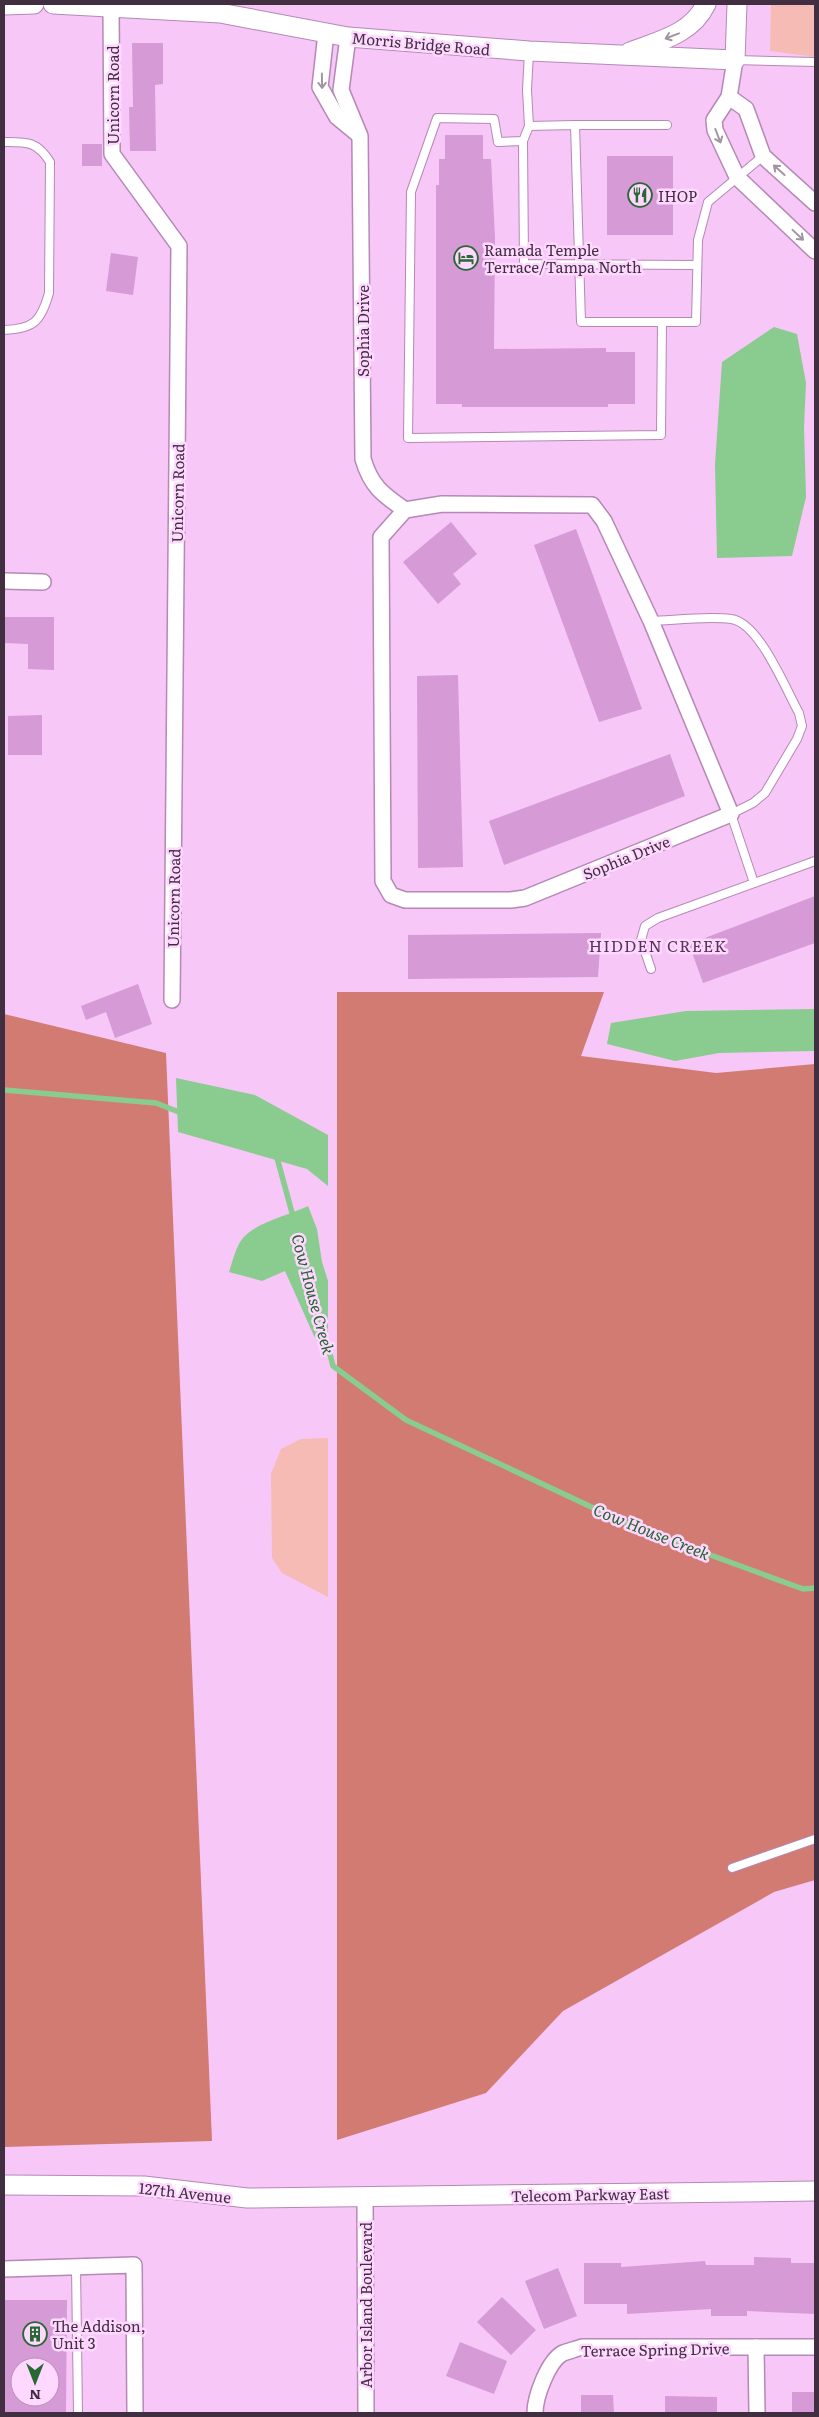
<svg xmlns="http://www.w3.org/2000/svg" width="819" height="2417" font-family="Literata,serif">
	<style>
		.green { fill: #f6bbb4 }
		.forest { fill: #d17b73 }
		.water { fill: #8acb8f }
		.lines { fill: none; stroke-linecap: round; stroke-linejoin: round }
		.stream { stroke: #8acb8f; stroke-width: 5.5 }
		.building { fill: #d69ad7; fill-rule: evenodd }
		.service-casing { stroke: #b588b5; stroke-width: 10 }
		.minor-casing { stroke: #b588b5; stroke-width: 18 }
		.tertiary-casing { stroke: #b588b5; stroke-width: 21 }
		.service { stroke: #fff; stroke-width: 8 }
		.minor { stroke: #fff; stroke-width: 15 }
		.tertiary { stroke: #fff; stroke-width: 19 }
		.oneway { stroke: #a096a0 }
		.labels { text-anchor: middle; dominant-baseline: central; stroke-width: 5; stroke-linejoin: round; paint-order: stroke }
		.street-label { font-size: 15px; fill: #412e41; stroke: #ffd8ff }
		.poi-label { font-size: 15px; fill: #412e41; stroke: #ffd8ff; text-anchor: start }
		.neighbourhood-label { font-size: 16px; letter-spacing: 1px; fill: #583159; stroke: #ffd8ff }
		.water-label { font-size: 16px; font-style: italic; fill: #23652d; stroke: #ffd8ff }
	</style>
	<rect width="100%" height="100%" fill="#f7c7f7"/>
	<g class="green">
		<polygon points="771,4 815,4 815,57 770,51"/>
		<polygon points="328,1438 328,1597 282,1573 272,1558 271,1474 281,1449 301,1439"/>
	</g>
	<g class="forest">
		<polygon points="337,992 604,992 581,1056 716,1073 815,1064 815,1880 774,1892 563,2011 486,2093 337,2140"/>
		<polygon points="4,1014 166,1053 212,2141 4,2147"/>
	</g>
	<g class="water">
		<polygon points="774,327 797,334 806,383 804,427 806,497 792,556 717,558 715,464 722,362"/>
		<polygon points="815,1009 815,1051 719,1053 675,1061 607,1044 611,1023 686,1011"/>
		<polygon points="176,1078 255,1095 328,1135 328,1186 307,1169 178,1132"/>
		<path d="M308,1206l9,23 5,33 6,19v75l-14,-20 -29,-65 -23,10 -33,-9c3,-9 5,-18 9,-26 10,-23 48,-29 70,-40z"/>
	</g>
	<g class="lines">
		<g class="stream">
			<polyline points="4,1090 156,1103 184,1114"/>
			<polyline points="276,1154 294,1220"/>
			<polyline points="327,1342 333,1366 406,1420 634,1527 803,1589 815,1588"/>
		</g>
	</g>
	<g class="building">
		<polygon points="132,43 163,43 163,84 155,85 156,151 130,151 129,107 133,107"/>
		<polygon points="445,135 483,135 483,159 491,159 495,237 494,349 606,348 606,352 635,352 635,404 608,404 608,407 462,407 462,404 436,404 436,185 439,185 439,159 445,159"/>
		<rect x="82" y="144" width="20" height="22"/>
		<rect x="607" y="156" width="66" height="79"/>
		<polygon points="111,253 138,257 133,295 106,291"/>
		<polygon points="451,522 477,554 453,574 461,584 438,604 403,562"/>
		<polygon points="576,529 642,709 599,722 534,545"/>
		<polygon points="4,617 54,617 54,670 28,669 28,644 4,643"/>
		<polygon points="458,675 463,867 418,868 417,676"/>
		<polygon points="42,715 42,755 8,755 8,716"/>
		<polygon points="670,754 685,796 504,865 489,821"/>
		<polygon points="815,896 815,943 703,983 689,944"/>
		<polygon points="601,933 598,977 408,979 408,935"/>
		<polygon points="138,984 152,1024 115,1038 106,1012 86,1020 81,1006"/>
		<polygon points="754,2257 791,2258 791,2263 815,2263 815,2314 747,2311 747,2316 711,2316 711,2309 627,2314 627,2304 584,2304 584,2263 621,2263 621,2267 705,2261 706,2265 754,2265"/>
		<polygon points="558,2268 577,2316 544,2329 525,2281"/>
		<polygon points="502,2297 536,2330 511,2355 477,2322"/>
		<path d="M4,2300h63l-1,113h-62zM20,2367h30v30h-30z"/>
		<polygon points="460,2342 507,2361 494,2394 446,2376"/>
		<rect x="792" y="2392" width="23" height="21"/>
		<polygon points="581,2395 613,2395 614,2413 581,2413"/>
		<polygon points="665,2396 717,2397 717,2413 665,2413"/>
	</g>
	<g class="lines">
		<g class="service-casing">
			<g id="service">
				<polyline points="529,52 527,90 529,126 575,125 581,322 696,322 698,240 708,202 763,156"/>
				<polyline points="735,60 815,62"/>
				<polyline points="575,125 667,125"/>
				<polyline points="529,126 523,141 498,142 494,119 437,118 411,192 408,438 661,435 662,322"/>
				<polyline points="523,141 524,264 697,265"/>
				<path d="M4,142c23,0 33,-1 46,20l-1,131c-8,29 -16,36 -45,37"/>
				<path d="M651,621c25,-1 56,-5 80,-2 28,3 55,71 68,94l3,13 -5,13 -32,54 -12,10 -22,11 23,69"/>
				<polyline points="651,969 641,940 645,926 658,918 815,861"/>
				<polyline points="732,1868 815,1839"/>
				<polyline points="76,2267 78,2413"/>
			</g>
		</g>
		<g class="minor-casing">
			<g id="minor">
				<polyline points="111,7 112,154 179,246 172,1000"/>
				<polyline points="326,33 320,87 337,117 359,135"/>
				<path d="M348,37l-7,53 19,46 3,323c8,27 19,35 42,51l-24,27 2,344 8,14 14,5h106l14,-2 206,-84 -80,-193 -47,-100 -12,-16 -150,-1 -37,6"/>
				<polyline points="735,60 729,97 714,120 715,130 737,177 815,251"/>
				<polyline points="729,97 746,109 763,156 815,203"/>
				<polyline points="4,581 43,582"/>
				<polyline points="365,2197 366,2413"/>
				<polyline points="4,2269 134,2265 135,2413"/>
				<polyline points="756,2347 757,2413"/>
				<path d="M535,2413c0,-16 13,-52 28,-60 6,-2 13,-4 19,-6h233"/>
			</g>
		</g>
		<g class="tertiary-casing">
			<g id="tertiary">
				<polyline points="53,4 220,13 348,37 529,51 735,60 737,4"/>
				<polyline points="4,5 34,4"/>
				<path d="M630,52c29,-11 62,-18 76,-48"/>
				<polyline points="4,2185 144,2186 247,2198 815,2191"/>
			</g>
		</g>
		<use href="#service" class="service"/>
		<use href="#minor" class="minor"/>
		<use href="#tertiary" class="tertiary"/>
	</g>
	<defs><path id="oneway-shaft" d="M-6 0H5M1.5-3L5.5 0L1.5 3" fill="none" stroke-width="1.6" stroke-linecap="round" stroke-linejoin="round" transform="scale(1.25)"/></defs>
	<g class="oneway">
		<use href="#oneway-shaft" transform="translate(672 36) rotate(159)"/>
		<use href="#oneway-shaft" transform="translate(322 81) rotate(89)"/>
		<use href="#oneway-shaft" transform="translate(718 136) rotate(69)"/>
		<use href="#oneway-shaft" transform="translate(779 170) rotate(-138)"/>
		<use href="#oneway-shaft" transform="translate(798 235) rotate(43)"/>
	</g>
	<defs>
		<g id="restaurant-ring" transform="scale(1.25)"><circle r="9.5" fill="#ffd8ff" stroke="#286832" stroke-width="1.5"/><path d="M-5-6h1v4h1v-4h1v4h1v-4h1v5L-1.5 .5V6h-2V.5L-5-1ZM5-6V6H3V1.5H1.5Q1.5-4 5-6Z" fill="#286832"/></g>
		<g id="hotel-ring" transform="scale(1.25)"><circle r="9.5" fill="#ffd8ff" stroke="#286832" stroke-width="1.5"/><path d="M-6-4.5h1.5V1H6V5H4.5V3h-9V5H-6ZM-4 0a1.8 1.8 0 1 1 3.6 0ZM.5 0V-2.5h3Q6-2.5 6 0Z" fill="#286832"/></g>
		<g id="building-ring" transform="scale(1.25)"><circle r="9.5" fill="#ffd8ff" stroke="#286832" stroke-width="1.5"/><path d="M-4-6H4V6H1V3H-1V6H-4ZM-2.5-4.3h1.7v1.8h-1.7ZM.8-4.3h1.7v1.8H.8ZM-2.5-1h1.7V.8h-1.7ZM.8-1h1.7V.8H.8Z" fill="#286832"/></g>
	</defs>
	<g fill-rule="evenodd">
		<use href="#restaurant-ring" x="640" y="195"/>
		<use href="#hotel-ring" x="466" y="258"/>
		<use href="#building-ring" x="35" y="2334"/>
	</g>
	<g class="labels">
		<g class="street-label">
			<text transform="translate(421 43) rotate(5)">Morris Bridge Road</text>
			<text transform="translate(112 95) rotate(-90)">Unicorn Road</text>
			<text transform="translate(362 331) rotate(-90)">Sophia Drive</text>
			<text transform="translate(177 493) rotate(-89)">Unicorn Road</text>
			<text transform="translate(626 857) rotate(-22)">Sophia Drive</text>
			<text transform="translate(173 898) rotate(-89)">Unicorn Road</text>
			<text transform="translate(185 2192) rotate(6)">127th Avenue</text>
			<text transform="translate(590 2194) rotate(-1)">Telecom Parkway East</text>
			<text transform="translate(365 2305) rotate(-90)">Arbor Island Boulevard</text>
			<text transform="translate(655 2349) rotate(-1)">Terrace Spring Drive</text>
		</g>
		<g class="poi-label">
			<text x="658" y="195">IHOP</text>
			<text x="484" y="249">Ramada Temple<tspan x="484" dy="17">Terrace/Tampa North</tspan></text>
			<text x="52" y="2325">The Addison,<tspan x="52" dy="17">Unit 3</tspan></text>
		</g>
		<g class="neighbourhood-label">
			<text x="658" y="945">HIDDEN CREEK</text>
		</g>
		<g class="water-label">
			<text transform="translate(314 1294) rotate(75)">Cow House Creek</text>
			<text transform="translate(652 1531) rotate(22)">Cow House Creek</text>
		</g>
	</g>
	<rect width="819" height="2417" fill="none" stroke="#412e41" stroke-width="10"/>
	<g transform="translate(35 2382) rotate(180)"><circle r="24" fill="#ffd8ff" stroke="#b394b3"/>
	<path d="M0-4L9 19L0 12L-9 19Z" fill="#286832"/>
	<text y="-8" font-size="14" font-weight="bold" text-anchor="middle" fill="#412e41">N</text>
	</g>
</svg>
